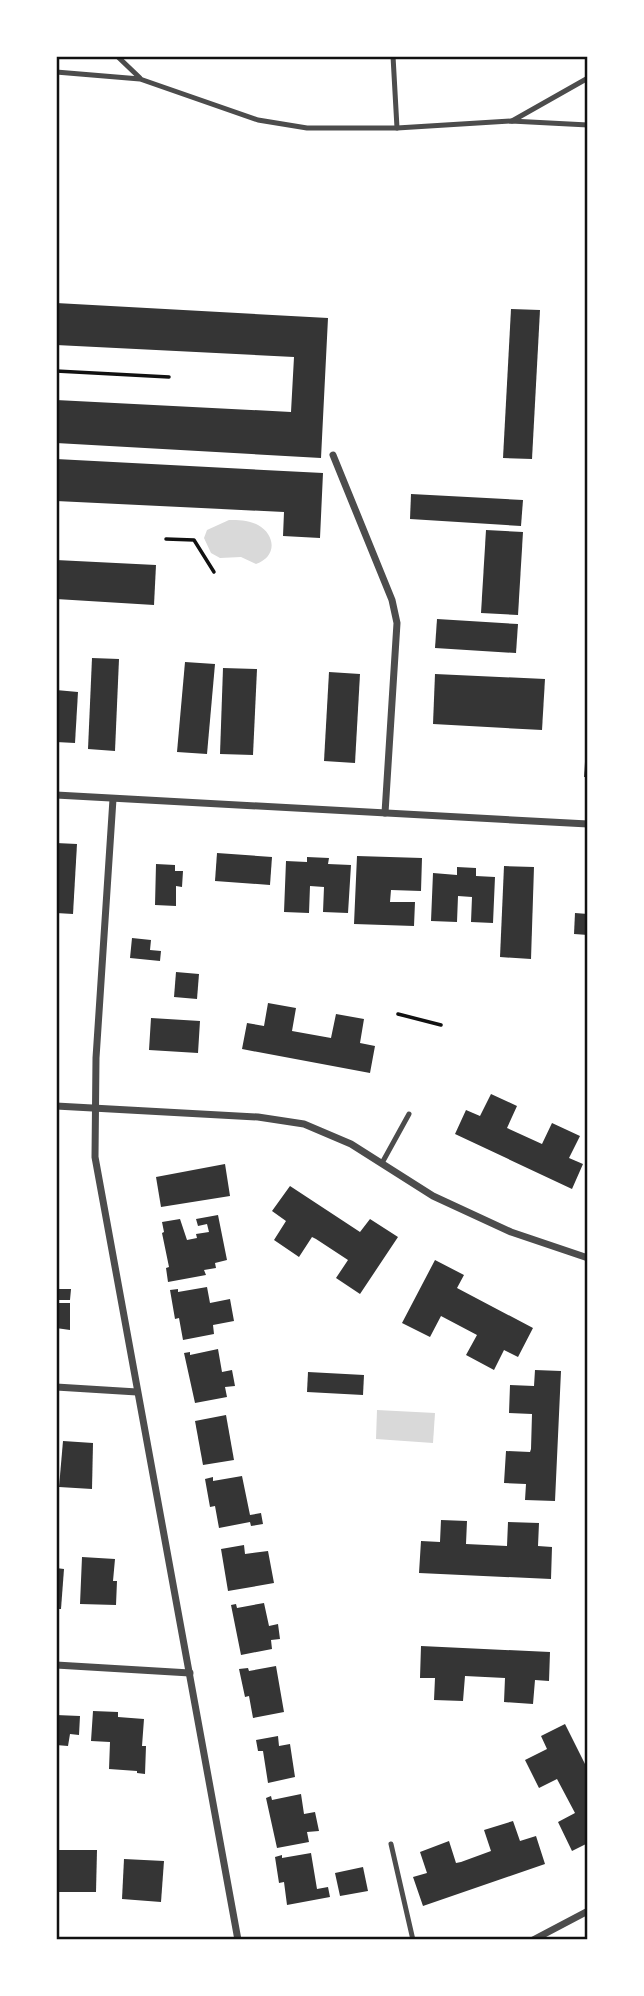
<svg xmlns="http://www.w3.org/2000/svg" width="644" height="1996" font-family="'Exo 2',sans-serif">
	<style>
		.water { fill: #d9d9d9 }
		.building { fill: #353535 }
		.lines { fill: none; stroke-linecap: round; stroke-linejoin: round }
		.path { stroke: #111; stroke-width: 3.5 }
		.service { stroke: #4c4c4c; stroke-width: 5 }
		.minor { stroke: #4c4c4c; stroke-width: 7 }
		.neatline { fill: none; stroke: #111; stroke-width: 2.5 }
	</style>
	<rect width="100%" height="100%" fill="#fff"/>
	<g class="water">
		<path d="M229,520c10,0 19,0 29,5 18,10 19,32 -2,39l-15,-7 -21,1 -9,-5 -7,-15 3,-8z"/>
		<polygon points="377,1410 435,1413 433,1443 376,1439"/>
	</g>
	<g class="building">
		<polygon points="56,303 328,318 321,458 56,443 56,400 291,412 294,357 56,345"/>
		<polygon points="511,309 540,310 532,459 503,458"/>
		<polygon points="56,459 323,473 320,538 283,536 284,512 56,501"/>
		<polygon points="411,494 523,500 521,526 410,519"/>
		<polygon points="486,530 523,532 518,615 481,613"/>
		<polygon points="56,560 156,565 154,605 56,599"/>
		<polygon points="437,619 518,624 516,653 435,648"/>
		<polygon points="92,658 119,659 115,751 88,749"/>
		<polygon points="185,662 215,664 207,754 177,752"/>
		<polygon points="223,668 257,669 253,755 220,754"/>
		<polygon points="329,672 360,674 355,763 324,761"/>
		<polygon points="435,674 545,679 542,730 433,724"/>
		<polygon points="56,690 78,692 75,743 56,742"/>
		<polygon points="586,748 588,748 588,777 584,777"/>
		<polygon points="56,843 77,844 73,914 56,913"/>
		<polygon points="217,853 272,857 270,885 215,881"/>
		<polygon points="357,856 422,858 421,891 391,890 390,902 415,902 414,926 354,924"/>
		<polygon points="307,857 329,858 328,864 351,865 348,913 323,912 324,887 310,886 309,913 284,912 286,861 307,862"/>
		<polygon points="156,864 175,865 175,871 183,871 182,887 176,886 176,906 155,905"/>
		<polygon points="504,866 534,867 531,959 500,957"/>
		<polygon points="457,867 476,868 476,876 495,877 493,923 471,922 472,897 458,896 457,922 431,921 433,873 457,875"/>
		<polygon points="575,913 588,914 588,935 574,934"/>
		<polygon points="132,938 151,940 150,950 161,951 160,961 130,958"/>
		<polygon points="176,972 199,974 197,999 174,997"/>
		<polygon points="268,1003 296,1008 292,1031 331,1038 336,1014 364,1019 360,1043 375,1046 370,1073 242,1049 247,1023 264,1026"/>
		<polygon points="151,1018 200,1021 198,1053 149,1050"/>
		<polygon points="491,1094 517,1106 507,1128 542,1144 552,1123 580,1136 569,1158 583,1164 572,1189 455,1134 466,1110 480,1116"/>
		<polygon points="225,1164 230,1196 161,1207 156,1177"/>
		<polygon points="290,1186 360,1232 370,1219 398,1237 360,1294 336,1278 348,1260 316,1239 312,1237 299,1257 274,1240 286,1221 272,1211"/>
		<polygon points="218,1215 227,1260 215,1263 216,1268 204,1270 206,1275 168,1282 166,1268 169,1267 162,1233 164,1232 162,1222 180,1219 187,1240 197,1238 196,1234 209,1232 207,1224 198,1226 196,1219"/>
		<polygon points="435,1260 464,1275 457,1288 533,1328 518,1357 504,1350 494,1370 466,1355 477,1335 441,1316 430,1337 402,1323"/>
		<polygon points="207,1287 210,1303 230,1299 234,1321 213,1325 214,1334 183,1340 179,1318 175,1319 170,1290 178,1289 178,1292"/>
		<polygon points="59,1289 71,1289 70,1300 58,1300"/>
		<polygon points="56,1303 70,1303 70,1330 56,1328"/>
		<polygon points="218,1349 222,1372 232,1370 235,1386 225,1387 227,1397 195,1403 184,1353 190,1352 190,1355"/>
		<polygon points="535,1370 561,1371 555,1501 525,1500 526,1484 504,1483 506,1451 530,1452 531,1449 532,1414 509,1413 510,1385 534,1386"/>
		<polygon points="308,1372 364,1375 363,1395 307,1392"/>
		<polygon points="226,1415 234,1460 203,1465 195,1421"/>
		<polygon points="63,1441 93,1443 92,1489 59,1487"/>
		<polygon points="242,1476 250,1515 261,1513 263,1524 251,1526 250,1522 219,1528 215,1506 210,1507 205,1479 213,1477 213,1481"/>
		<polygon points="441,1520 467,1521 466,1544 507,1546 508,1522 539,1523 538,1546 552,1547 551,1579 419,1573 421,1541 440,1542"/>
		<polygon points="244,1545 245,1554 268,1551 274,1583 228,1591 221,1549"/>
		<polygon points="82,1557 115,1559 113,1581 117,1581 116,1605 80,1604"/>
		<polygon points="56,1568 64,1569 61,1609 56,1609"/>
		<polygon points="264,1603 269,1626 278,1624 280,1639 271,1640 272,1649 241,1655 231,1605 236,1604 237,1608"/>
		<polygon points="421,1646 550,1652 549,1681 535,1680 533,1704 504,1702 505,1678 465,1676 463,1701 434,1700 435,1678 420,1678"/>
		<polygon points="276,1666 284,1712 253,1718 249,1696 245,1697 239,1669 248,1668 249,1671"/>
		<polygon points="93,1711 118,1712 118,1717 144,1719 142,1746 146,1746 145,1774 137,1773 137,1771 109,1769 110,1742 91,1741"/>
		<polygon points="56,1715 80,1716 79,1735 70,1734 68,1746 56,1745"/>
		<polygon points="565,1724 588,1770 588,1843 572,1851 558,1822 575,1813 557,1779 539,1788 525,1760 547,1749 541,1736"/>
		<polygon points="278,1736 279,1746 290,1744 295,1777 268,1783 263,1751 258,1751 256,1740"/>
		<polygon points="301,1794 304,1814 315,1812 319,1831 307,1832 309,1842 277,1848 266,1798 271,1796 272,1800"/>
		<polygon points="513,1821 520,1841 536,1836 545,1864 423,1906 413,1877 427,1873 420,1852 449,1841 456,1863 461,1862 491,1851 484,1830"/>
		<polygon points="56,1850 97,1850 96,1892 56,1892"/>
		<polygon points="311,1853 317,1889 328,1887 330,1897 287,1905 284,1882 279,1883 275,1857 282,1855 282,1858"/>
		<polygon points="124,1859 164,1861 161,1902 122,1899"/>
		<polygon points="363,1867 368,1891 340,1896 335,1873"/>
	</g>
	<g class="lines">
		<g class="path">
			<polyline points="56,371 169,377"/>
			<polyline points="166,539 194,540 214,572"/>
			<polyline points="398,1014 441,1025"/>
		</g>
		<g class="service">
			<polyline points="117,56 140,78"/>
			<polyline points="393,56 397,128"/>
			<polyline points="56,72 140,79 258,120 307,128 397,128 511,121 588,125"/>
			<polyline points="512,121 588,78"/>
			<polyline points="382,1163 409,1114"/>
			<polyline points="391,1844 413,1940"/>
		</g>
		<g class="minor">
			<polyline points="333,455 392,600 397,623 385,813"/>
			<polyline points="56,795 588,824"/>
			<polyline points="113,799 96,1058 95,1157 238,1940"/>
			<polyline points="56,1106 258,1117 304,1124 351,1144 433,1196 511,1232 588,1258"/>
			<polyline points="56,1387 137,1392"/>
			<polyline points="56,1665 190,1673"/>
			<polyline points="533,1940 588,1911"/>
		</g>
	</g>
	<rect width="644" height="1996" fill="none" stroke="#ffffff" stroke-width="116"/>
	<rect x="58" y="58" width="528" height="1880" class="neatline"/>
</svg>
